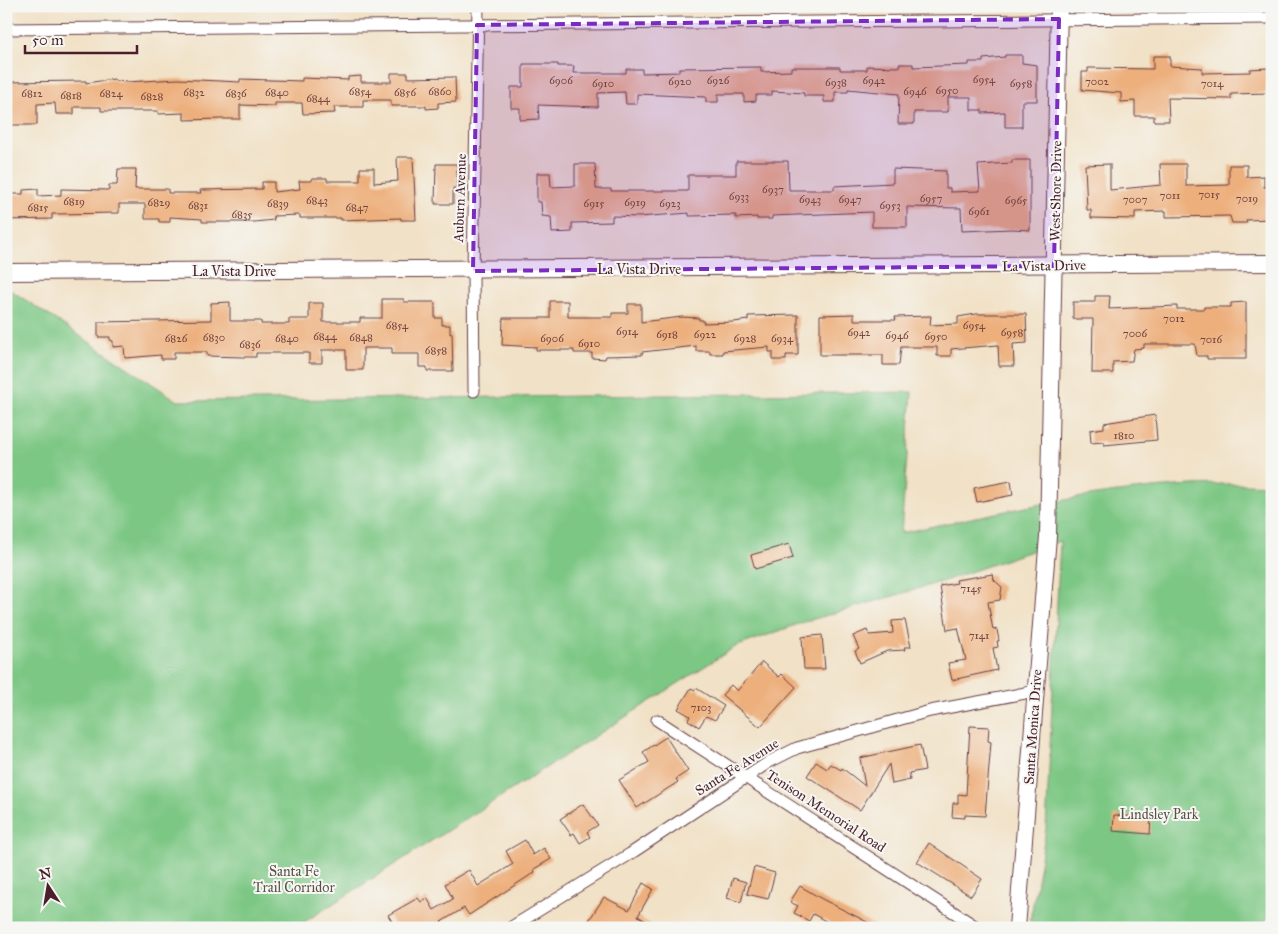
<svg xmlns="http://www.w3.org/2000/svg" width="1278" height="934" font-family="'IM FELL Great Primer',serif">
	<style>
		.green { fill: #7dc784; stroke: #647358 }
		.building { fill: #edaf7c }
		.lines { fill: none; stroke-linecap: round; stroke-linejoin: round }
		.street-casing { stroke: #633c42; stroke-width: 13 }
		.secondary-casing { stroke: #633c42; stroke-width: 18 }
		.street { stroke: #fff; stroke-width: 11 }
		.secondary { stroke: #fff; stroke-width: 16 }
		.marked { fill: #7b2cbf; fill-opacity: 0.2; stroke: #7b2cbf; stroke-width: 4; stroke-dasharray: 10 6; stroke-linejoin: round }
		.labels { text-anchor: middle; dominant-baseline: central; stroke-width: 4; stroke-linejoin: round; paint-order: stroke }
		.number-label { font-size: 11px; fill: #73433f }
		.street-label { font-size: 14px; fill: #4a1f2b; stroke: #f6f6f2 }
		.park-label { font-size: 14px; fill: #595146; stroke: #f6f6f2 }
	</style>
	<rect width="100%" height="100%" fill="#f6f6f2"/>
	<filter id="ink" filterUnits="userSpaceOnUse"><feTurbulence type="fractalNoise" baseFrequency=".02" numOctaves="2"/><feDisplacementMap in="SourceGraphic" scale="10" xChannelSelector="R" yChannelSelector="G"/><feConvolveMatrix kernelMatrix="1 2 1 2 8 2 1 2 1" color-interpolation-filters="sRGB"/></filter>
	<filter id="wash" filterUnits="userSpaceOnUse"><feTurbulence type="fractalNoise" baseFrequency=".0096" numOctaves="4" result="noise"/><feDisplacementMap in="SourceGraphic" scale="20" xChannelSelector="R" yChannelSelector="G"/><feGaussianBlur stdDeviation="1.12" result="paint"/><feColorMatrix in="noise" values="0 0 0 0 0 0 0 0 0 0 0 0 0 0 0 0 0 1.4 0 .05"/><feComposite in="paint" operator="in"/></filter>
	<g filter="url(#wash)">
		<rect width="100%" height="100%" fill="#f1e1c6"/>
		<path class="green" d="M6,287l172,114 734,-9 -11,141c123,-26 245,-55 371,-48v426l-11,17h-232l17,-99 14,-288 -119,41 -137,40 -69,25 -440,281h-289z"/>
		<g id="blocks">
			<g class="building">
				<polygon points="1005,55 1022,55 1022,63 1037,65 1037,101 1022,101 1022,127 1005,127 1005,112 982,113 982,110 971,110 971,97 948,97 948,112 914,112 914,124 898,124 899,94 848,89 848,92 835,92 835,102 824,102 824,96 804,96 804,93 772,91 772,95 756,95 756,101 744,102 744,94 718,94 718,102 706,102 706,97 637,94 637,104 626,104 625,92 598,93 598,107 538,105 539,119 520,120 520,108 511,108 511,87 523,87 523,64 558,64 558,66 574,66 573,73 626,73 626,69 642,69 642,73 679,72 679,68 761,67 761,72 791,71 791,67 840,67 840,70 867,70 867,66 899,67 899,64 913,64 913,67 969,65 969,62 983,62 983,59 1005,57"/>
				<polygon points="1153,56 1170,56 1170,66 1202,68 1202,73 1250,72 1250,69 1268,68 1268,93 1231,94 1231,99 1168,98 1169,121 1154,121 1154,116 1135,116 1135,101 1121,102 1121,93 1082,90 1082,72 1088,72 1088,68 1153,69"/>
				<polygon points="391,73 408,73 408,78 455,77 456,102 438,103 438,108 426,109 426,106 391,106 391,100 363,100 363,107 334,107 335,113 303,114 302,103 275,103 275,106 240,105 240,119 221,119 184,120 184,113 158,114 158,111 101,111 101,107 74,107 74,114 56,114 55,103 37,104 37,125 6,125 6,82 86,81 86,83 114,79 115,81 126,82 178,79 240,82 240,79 302,81 302,78 348,80 348,77 361,76 361,82 391,82"/>
				<polygon points="397,157 413,157 416,220 401,220 401,218 341,220 341,218 300,218 300,215 273,216 274,220 254,222 202,222 202,219 170,217 170,222 159,222 159,219 145,219 145,204 119,204 119,213 52,214 52,219 6,220 6,194 23,194 23,190 38,189 38,196 61,195 61,189 109,190 109,185 117,185 118,169 136,169 135,189 168,189 168,193 201,193 200,190 262,189 262,182 274,182 274,192 300,189 299,181 312,181 312,178 327,178 327,181 360,181 360,168 374,168 374,183 398,181"/>
				<polygon points="1012,160 1030,160 1030,230 1012,229 962,231 961,208 907,207 907,227 872,227 872,212 772,216 772,219 757,219 757,217 736,218 736,215 689,216 689,213 639,217 612,216 612,222 572,223 572,232 552,233 551,217 542,216 541,202 537,202 537,173 550,173 551,187 575,186 575,164 595,164 596,189 611,189 611,191 688,191 688,175 736,175 736,161 788,161 789,190 834,190 834,186 893,183 893,169 946,171 946,188 950,188 950,192 980,191 978,165 1012,163"/>
				<polygon points="436,164 457,164 456,188 453,188 453,204 435,204"/>
				<polygon points="1110,164 1110,190 1161,185 1160,164 1186,164 1186,186 1229,185 1229,165 1247,165 1247,177 1264,176 1264,187 1272,187 1272,219 1246,220 1247,223 1232,223 1230,216 1166,217 1166,211 1135,212 1135,219 1091,218 1091,210 1087,210 1085,165"/>
				<polygon points="1095,296 1110,296 1109,309 1177,306 1177,309 1204,309 1204,307 1231,307 1231,303 1246,302 1246,359 1207,359 1207,356 1197,356 1195,344 1144,344 1144,348 1134,349 1132,361 1113,362 1113,373 1092,373 1093,319 1073,319 1073,302 1095,302"/>
				<polygon points="382,299 404,299 404,302 435,302 435,318 442,318 442,325 450,325 450,334 452,333 453,371 427,371 427,367 419,367 419,354 392,354 392,348 363,348 363,370 346,370 346,350 322,350 322,363 309,363 309,353 256,353 256,357 243,357 207,356 207,352 174,352 174,359 161,359 161,355 125,358 124,346 113,347 113,341 110,340 110,337 98,337 98,322 211,320 211,303 230,302 230,321 261,321 261,324 289,324 289,319 309,319 309,303 323,303 323,322 360,322 360,318 382,318"/>
				<polygon points="550,301 568,301 568,317 612,317 612,313 628,313 628,304 641,304 641,322 682,317 699,318 699,320 703,320 703,323 734,322 748,320 748,316 798,315 798,355 786,355 786,360 773,360 773,352 769,352 769,347 723,351 723,354 710,354 710,351 696,351 696,346 642,352 642,355 606,356 605,359 592,358 592,353 574,353 574,350 536,350 536,347 502,345 503,318 550,318"/>
				<polygon points="854,314 854,320 896,320 895,317 931,316 930,325 958,324 958,317 976,314 1026,314 1027,343 1013,344 1014,366 999,366 998,345 951,349 951,356 937,356 937,347 901,347 899,365 883,365 883,355 820,355 820,315"/>
				<polygon points="1155,415 1157,440 1104,445 1104,442 1091,443 1090,430 1104,428 1104,423"/>
				<polygon points="1011,481 1013,495 977,502 974,488"/>
				<polygon points="789,544 793,558 755,569 751,555"/>
				<polygon points="993,574 994,580 1002,587 1000,600 988,602 993,630 997,629 999,641 997,641 998,647 993,648 997,670 952,680 948,663 966,660 958,628 947,630 940,586 957,583 956,580"/>
				<polygon points="905,620 911,647 904,647 905,650 887,651 860,663 855,651 859,649 853,636 867,630 869,635 893,633 892,621"/>
				<polygon points="822,635 825,669 804,669 802,637"/>
				<polygon points="762,662 779,677 782,674 796,687 760,727 722,695 731,685 737,691"/>
				<polygon points="691,688 695,690 696,688 724,706 715,720 706,716 699,727 688,720 690,716 678,709"/>
				<polygon points="970,726 989,727 988,741 991,742 985,816 965,815 965,818 952,817 953,803 958,803 958,794 966,795"/>
				<polygon points="666,737 688,771 676,779 678,782 637,808 619,780 649,762 643,752"/>
				<polygon points="920,745 925,770 909,773 910,780 892,784 889,764 860,810 807,776 816,762 827,769 831,764 841,770 842,768 865,786 860,758"/>
				<polygon points="583,804 598,825 587,832 590,837 580,843 574,833 571,835 560,819"/>
				<polygon points="1114,815 1151,818 1150,834 1113,831"/>
				<polygon points="525,840 533,855 544,848 551,859 534,869 535,872 469,915 464,908 441,922 444,928 396,928 388,915 418,898 421,902 427,898 434,910 453,899 445,884 469,870 478,886 513,864 506,851"/>
				<polygon points="929,843 982,879 971,896 917,862"/>
				<polygon points="754,867 775,873 768,899 747,894"/>
				<polygon points="733,878 746,882 741,902 727,898"/>
				<polygon points="643,883 653,889 638,916 657,928 584,928 604,897 629,910"/>
				<polygon points="800,886 822,899 879,928 838,928 813,914 809,921 794,913 798,906 790,902"/>
			</g>
		</g>
	</g>
	<g filter="url(#ink)">
		<use href="#blocks" fill-opacity="0" stroke="#633c42" stroke-width="1"/>
		<g class="lines">
			<g class="street-casing">
				<g id="street">
					<polyline points="6,29 1272,18"/>
					<polyline points="474,391 473,271 478,6"/>
					<polyline points="657,720 978,928"/>
					<polyline points="510,928 630,854 769,762 797,748 930,711 1036,691"/>
				</g>
			</g>
			<g class="secondary-casing">
				<g id="secondary">
					<polyline points="6,272 1272,263"/>
					<polyline points="1017,928 1048,536 1059,6"/>
				</g>
			</g>
			<use href="#street" class="street"/>
			<use href="#secondary" class="secondary"/>
		</g>
	</g>
	<path class="marked" d="M1059,19l-5,247 -581,5 4,-246z"/>
	<g class="labels">
		<g class="number-label">
			<text x="984" y="79">6954</text>
			<text x="561" y="80">6906</text>
			<text x="718" y="80">6926</text>
			<text x="874" y="80">6942</text>
			<text x="680" y="81">6920</text>
			<text x="1097" y="81">7002</text>
			<text x="836" y="82">6938</text>
			<text x="603" y="83">6910</text>
			<text x="1021" y="83">6958</text>
			<text x="1212" y="83">7014</text>
			<text x="947" y="90">6950</text>
			<text x="360" y="91">6854</text>
			<text x="440" y="91">6860</text>
			<text x="915" y="91">6946</text>
			<text x="194" y="92">6832</text>
			<text x="277" y="92">6840</text>
			<text x="405" y="92">6856</text>
			<text x="32" y="93">6812</text>
			<text x="111" y="93">6824</text>
			<text x="236" y="93">6836</text>
			<text x="71" y="95">6818</text>
			<text x="152" y="96">6828</text>
			<text x="318" y="98">6844</text>
			<text x="773" y="189">6937</text>
			<text x="1209" y="194">7015</text>
			<text x="1170" y="195">7011</text>
			<text x="739" y="196">6933</text>
			<text x="931" y="198">6957</text>
			<text x="1247" y="198">7019</text>
			<text x="810" y="199">6943</text>
			<text x="850" y="199">6947</text>
			<text x="1135" y="199">7007</text>
			<text x="317" y="200">6843</text>
			<text x="1016" y="200">6965</text>
			<text x="74" y="201">6819</text>
			<text x="159" y="202">6829</text>
			<text x="635" y="202">6919</text>
			<text x="278" y="203">6839</text>
			<text x="594" y="203">6915</text>
			<text x="670" y="203">6923</text>
			<text x="198" y="205">6831</text>
			<text x="890" y="205">6953</text>
			<text x="38" y="207">6815</text>
			<text x="357" y="207">6847</text>
			<text x="979" y="211">6961</text>
			<text x="242" y="214">6835</text>
			<text x="1174" y="318">7012</text>
			<text x="397" y="325">6854</text>
			<text x="974" y="325">6954</text>
			<text x="627" y="331">6914</text>
			<text x="859" y="332">6942</text>
			<text x="1012" y="332">6958</text>
			<text x="1135" y="333">7006</text>
			<text x="667" y="334">6918</text>
			<text x="705" y="334">6922</text>
			<text x="897" y="335">6946</text>
			<text x="325" y="336">6844</text>
			<text x="936" y="336">6950</text>
			<text x="214" y="337">6830</text>
			<text x="361" y="337">6848</text>
			<text x="176" y="338">6826</text>
			<text x="287" y="338">6840</text>
			<text x="552" y="338">6906</text>
			<text x="745" y="338">6928</text>
			<text x="782" y="338">6934</text>
			<text x="1211" y="339">7016</text>
			<text x="589" y="343">6910</text>
			<text x="250" y="344">6836</text>
			<text x="436" y="350">6858</text>
			<text x="1124" y="435">1810</text>
			<text x="971" y="588">7145</text>
			<text x="979" y="635">7141</text>
			<text x="701" y="707">7103</text>
		</g>
		<g class="street-label">
			<text transform="translate(1056 191) rotate(-89)">West Shore Drive</text>
			<text transform="translate(460 198) rotate(-88)">Auburn Avenue</text>
			<text transform="translate(1044 266) rotate(-1)">La Vista Drive</text>
			<text x="639" y="269">La Vista Drive</text>
			<text x="234" y="271">La Vista Drive</text>
			<text transform="translate(1033 727) rotate(-86)">Santa Monica Drive</text>
			<text transform="translate(737 767) rotate(-32)">Santa Fe Avenue</text>
			<text transform="translate(826 811) rotate(33)">Tenison Memorial Road</text>
		</g>
		<g class="park-label">
			<text x="1159" y="814">Lindsley Park</text>
			<text x="294" y="871">Santa Fe<tspan x="294" dy="16">Trail Corridor</tspan></text>
		</g>
	</g>
	<rect width="1278" height="934" fill="none" stroke="#f6f6f2" stroke-width="25"/>
	<g transform="translate(48 886) rotate(348)" stroke="#f6f6f2" stroke-width="4" paint-order="stroke">
	<path d="M0-4L9 19L0 12L-9 19Z" fill="#4a1f2b"/>
	<text y="-8" font-size="14" font-weight="bold" text-anchor="middle" fill="#4a1f2b">N</text>
	</g>
	<path d="M25 45v8h112v-8" fill="none" stroke="#4a1f2b" stroke-width="2.5"/>
	<text x="32" y="45" font-size="15" fill="#4a1f2b" stroke="#f6f6f2" stroke-width="4" paint-order="stroke">50 m</text>
</svg>
